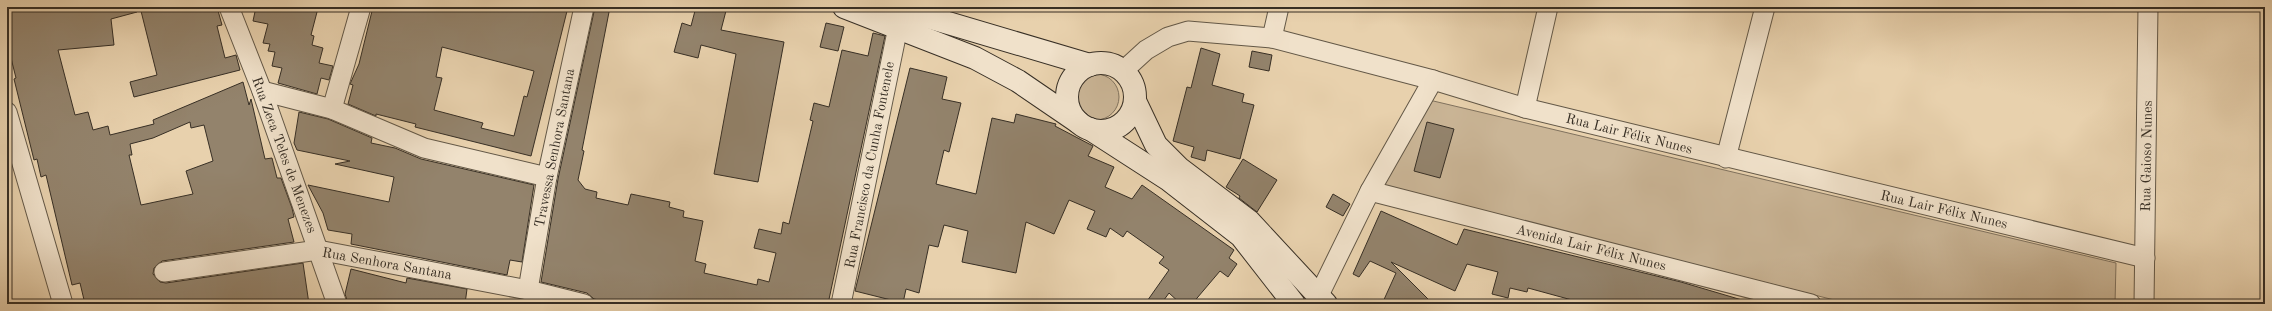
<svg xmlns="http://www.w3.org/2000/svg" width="2272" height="311" font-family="'Old Standard TT',serif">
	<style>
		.green { fill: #cab596; stroke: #80725e }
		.building { fill: #93836c; stroke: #372f25; fill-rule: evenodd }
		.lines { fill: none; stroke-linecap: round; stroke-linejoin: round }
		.street-casing { stroke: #635847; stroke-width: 21 }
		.secondary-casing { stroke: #372f25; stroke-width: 24 }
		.street { stroke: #f0e1ca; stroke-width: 19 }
		.secondary { stroke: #f0e1ca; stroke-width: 22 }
		.labels { text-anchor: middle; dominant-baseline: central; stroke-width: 4; stroke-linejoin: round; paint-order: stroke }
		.street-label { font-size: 14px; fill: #372f25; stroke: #f0e1ca }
	</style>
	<rect width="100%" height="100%" fill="#e8d1ad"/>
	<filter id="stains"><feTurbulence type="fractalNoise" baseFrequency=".005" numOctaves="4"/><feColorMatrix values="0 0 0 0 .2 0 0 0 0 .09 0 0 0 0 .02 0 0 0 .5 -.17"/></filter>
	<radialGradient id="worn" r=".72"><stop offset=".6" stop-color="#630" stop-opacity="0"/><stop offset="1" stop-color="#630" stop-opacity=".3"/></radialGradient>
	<g class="green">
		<circle cx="1096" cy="97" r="23"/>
		<polygon points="1425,99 2116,263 2115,304 1850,304 1384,186"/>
	</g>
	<g class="building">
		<path d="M7,7h130v5l-26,7 3,26 -56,5 17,65 13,-3 5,18 15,-4 2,9 44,-11 -1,-4 90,-38 6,23 2,-6 14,60 7,-1 5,20h4l11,30 2,9 -6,2 6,23 -132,19 -8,7 -1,6 7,8 6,1 137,-20 6,41h-224l-5,-21 -8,2 -26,-110 -5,2 -4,-18 -3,1 -20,-81 2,-1 -9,-36zM190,122l1,6 13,-3 9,36 -27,10 7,23 -52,11 -12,-50h3l-2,-11 23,-6z"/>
		<polygon points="140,7 217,7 222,25 217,26 225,58 236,55 240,70 134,97 130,82 157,75"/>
		<polygon points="256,7 312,7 317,12 311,35 314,36 312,45 323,48 319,63 333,66 329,80 321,78 317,94 278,83 282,68 272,66 275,52 268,51 270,44 263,43 268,24 253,21"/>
		<path d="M373,7h195l-37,149 -116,-29 1,-3 -40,-10v2l-28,-12 5,-19 -3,-1 9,-20zM442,47l92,24 -7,26 -3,-1 -10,40 -33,-8 2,-5 -49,-13 8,-32 -6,-1z"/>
		<polygon points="595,7 610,7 582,150 584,151 578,180 585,189 597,192 596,198 628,205 631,194 670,202 669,207 684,211 683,217 703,221 695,261 706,264 704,273 757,285 758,279 769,282 776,253 754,248 759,229 781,234 783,222 789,224 813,121 810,120 814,103 829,107 842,50 868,56 873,33 885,36 828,304 616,304 594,299 587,293 541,282 558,179"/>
		<polygon points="696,7 727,7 721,30 784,42 758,182 714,174 736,54 701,45 698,58 674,52 682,23 691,26"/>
		<polygon points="826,23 844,27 838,51 820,47"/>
		<polygon points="1201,48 1220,54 1212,85 1244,94 1242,102 1254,105 1240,159 1207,150 1205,161 1191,157 1194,147 1173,141 1187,87 1191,88"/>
		<polygon points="1252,51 1272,55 1269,71 1249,67"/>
		<polygon points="910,68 947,77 942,99 961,103 949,152 944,150 936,184 976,194 992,118 1014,123 1016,114 1056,124 1055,126 1093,146 1088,156 1114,167 1105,187 1132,199 1142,185 1234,250 1229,258 1237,264 1228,277 1220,271 1192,304 1181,304 1169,293 1161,304 1145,304 1169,270 1159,263 1164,257 1127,231 1123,237 1110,228 1106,237 1087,229 1095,211 1069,200 1054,234 1026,222 1016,273 962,262 968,231 944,225 938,247 929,245 919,293 906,289 903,303 855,291"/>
		<polygon points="299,112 328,119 372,138 371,143 395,148 421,159 534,185 522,262 510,260 507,275 351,244 352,234 328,230 323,213 308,185 389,202 394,177 335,164 350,161 297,150 294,143"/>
		<polygon points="1427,122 1454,129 1440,178 1414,171"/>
		<polygon points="1243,159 1277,180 1257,212 1239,198 1240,196 1226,187"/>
		<polygon points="1333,194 1350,204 1343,216 1326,207"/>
		<polygon points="1381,211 1457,245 1464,229 1681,282 1742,300 1741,304 1571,304 1572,300 1528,288 1527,292 1510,288 1508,298 1492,294 1498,272 1467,264 1455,291 1391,262 1433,304 1382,304 1396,273 1370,261 1359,277 1353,274"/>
		<polygon points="351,269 406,283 407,278 467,289 465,304 348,303 345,294"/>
	</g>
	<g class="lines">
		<g class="street-casing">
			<g id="street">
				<polyline points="229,7 262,91 337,304"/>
				<polyline points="1272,38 1279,7"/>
				<polyline points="1123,71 1146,50 1168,37 1188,31 1272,38 1433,80 1525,108 2145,258"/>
				<polyline points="262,91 332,109 424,148 547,177"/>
				<polyline points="1525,108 1548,7"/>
				<polyline points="332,109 361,7"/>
				<polyline points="7,112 63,304"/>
				<polyline points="1726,158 1765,7"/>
				<polyline points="1370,191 1811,304"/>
				<polyline points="164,272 318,250 528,290 584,304"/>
				<polyline points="528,290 547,177 584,7"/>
				<polyline points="1319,295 1370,191 1433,80"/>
				<polyline points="841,304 898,27"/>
				<polyline points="2144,304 2148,7"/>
			</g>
		</g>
		<g class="secondary-casing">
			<g id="secondary">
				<polyline points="844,7 975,58 1018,81 1078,122"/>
				<polyline points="894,7 1090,65"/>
				<circle cx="1101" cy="97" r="34"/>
				<polyline points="1135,101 1156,145 1179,168 1249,221 1326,304"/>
				<polyline points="1090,129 1169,180 1241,236 1294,304"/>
			</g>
		</g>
		<use href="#street" class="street"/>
		<use href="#secondary" class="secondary"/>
	</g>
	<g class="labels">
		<g class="street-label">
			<text transform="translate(1629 134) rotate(14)">Rua Lair Félix Nunes</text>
			<text transform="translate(555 148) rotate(-79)">Travessa Senhora Santana</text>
			<text transform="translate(284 155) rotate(70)">Rua Zeca Teles de Menezes</text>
			<text transform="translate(2147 156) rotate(-89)">Rua Gaioso Nunes</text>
			<text transform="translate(870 165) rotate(-79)">Rua Francisco da Cunha Fontenele</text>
			<text transform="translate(1944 210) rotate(13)">Rua Lair Félix Nunes</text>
			<text transform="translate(1591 248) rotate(14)">Avenida Lair Félix Nunes</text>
			<text transform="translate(387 264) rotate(10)">Rua Senhora Santana</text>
		</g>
	</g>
	<rect width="2272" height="311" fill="none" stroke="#e8d1ad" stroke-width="24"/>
	<rect x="8" y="8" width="2256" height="295" fill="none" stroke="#372f25" stroke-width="2"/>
	<rect x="12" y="12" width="2248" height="287" fill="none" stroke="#372f25"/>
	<rect width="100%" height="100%" filter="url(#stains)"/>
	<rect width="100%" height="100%" fill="url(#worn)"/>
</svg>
